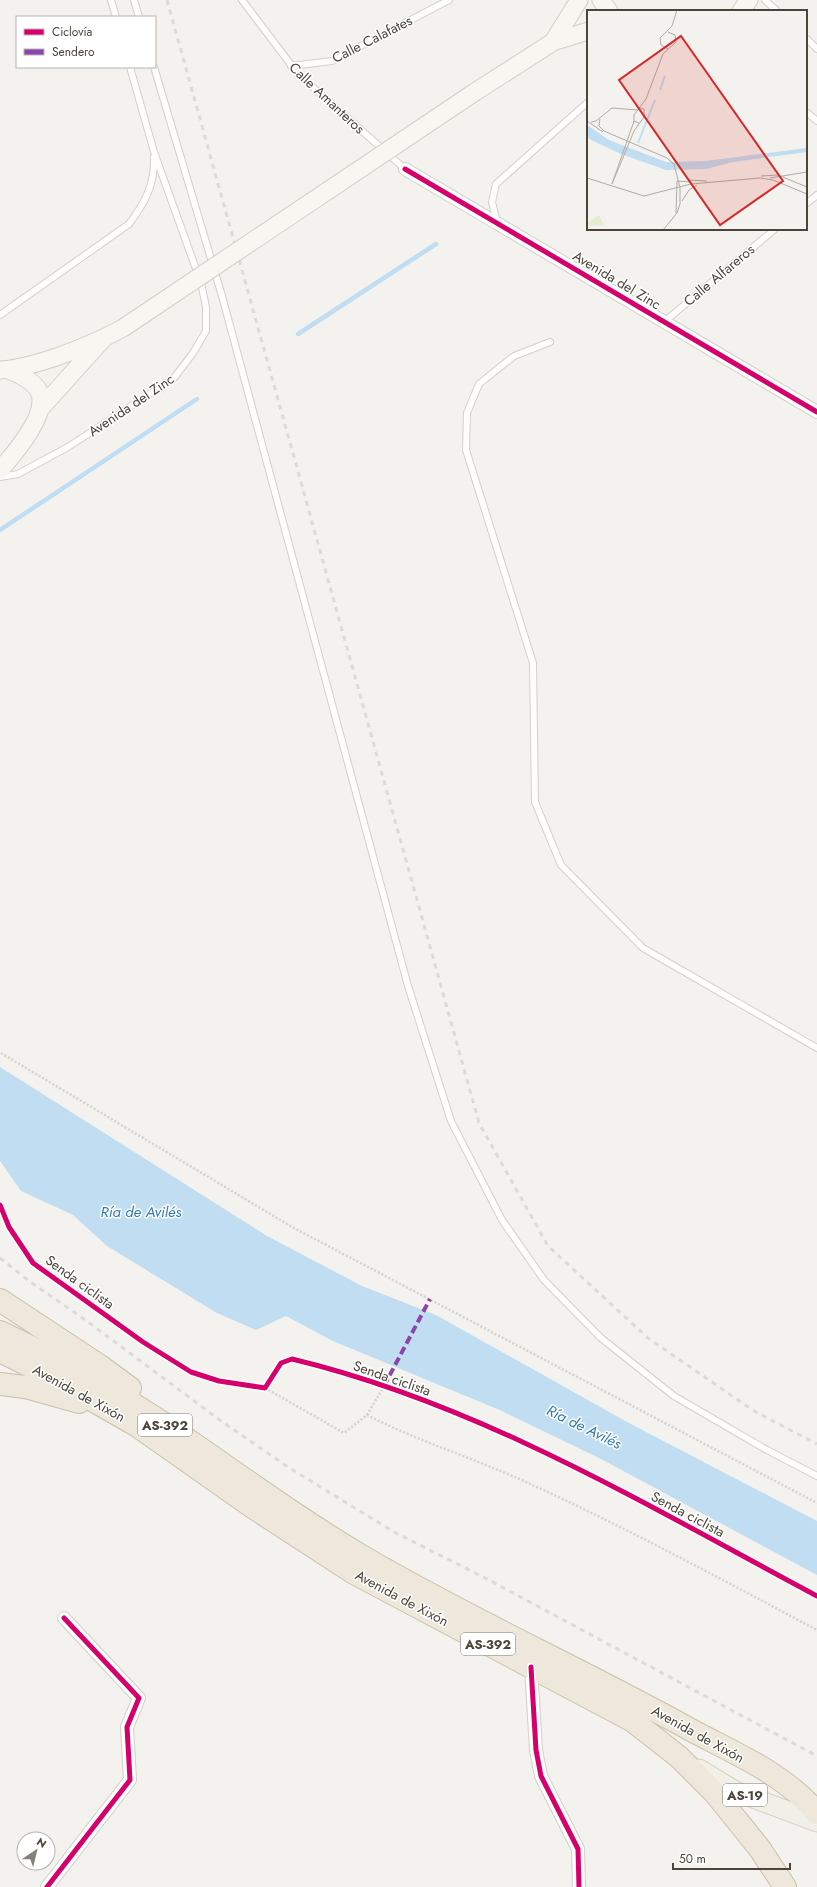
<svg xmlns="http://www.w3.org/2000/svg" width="817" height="1887" font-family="Jost,sans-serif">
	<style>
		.water { fill: #c0ddf1 }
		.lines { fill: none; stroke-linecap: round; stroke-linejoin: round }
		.stream { stroke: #c0ddf1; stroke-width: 4.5 }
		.lane-casing { stroke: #d2d0cb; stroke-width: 8 }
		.street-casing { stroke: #d2d0cb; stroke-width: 14 }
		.secondary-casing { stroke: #d3cfc5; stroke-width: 19 }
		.primary-casing { stroke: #d6cebb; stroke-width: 21 }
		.highway-casing { stroke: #ccbfa9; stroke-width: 24 }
		.path { stroke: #d3d2cc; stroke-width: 2.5; stroke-dasharray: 2 2; stroke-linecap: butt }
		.lane { stroke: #fdfdfc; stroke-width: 6 }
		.street { stroke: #fdfdfc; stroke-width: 12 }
		.secondary { stroke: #f7f6f1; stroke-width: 17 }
		.primary { stroke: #f2efe6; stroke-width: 19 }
		.highway { stroke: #ede8db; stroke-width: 22 }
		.rail { stroke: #dbdbda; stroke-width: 3; stroke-dasharray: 5 5; stroke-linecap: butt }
		.secondary-bridge-casing { stroke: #d3cfc5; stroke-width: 19; stroke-linecap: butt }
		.secondary-bridge { stroke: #f7f6f1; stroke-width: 17 }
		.quiet { stroke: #8e44ad; stroke-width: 4; stroke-dasharray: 8 4; stroke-linecap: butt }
		.cycleway-casing { stroke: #fff; stroke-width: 8 }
		.cycleway { stroke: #d6006c; stroke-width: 5 }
		.labels { text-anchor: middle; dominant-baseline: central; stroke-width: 3; stroke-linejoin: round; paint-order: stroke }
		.shield { fill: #fff; stroke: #817c74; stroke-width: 1 }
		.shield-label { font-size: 13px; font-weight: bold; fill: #4b4439 }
		.street-label { font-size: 14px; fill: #4b4439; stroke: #fff }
		.water-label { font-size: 15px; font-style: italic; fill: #2e7ab2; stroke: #fff }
		.inset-river { fill: none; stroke: #c0ddf1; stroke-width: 2 }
		.inset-road { fill: none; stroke: #b0aca6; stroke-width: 1 }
		.view { fill: #d62828; fill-opacity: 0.15; stroke: #d62828; stroke-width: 2 }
		.inset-edge { fill: none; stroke: #4b4439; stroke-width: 2 }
	</style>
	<rect width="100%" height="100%" fill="#f4f2ee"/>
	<polygon class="water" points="0,1067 267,1236 362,1286 436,1315 627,1422 817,1521 817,1575 601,1459 502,1411 333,1341 286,1316 256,1330 217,1313 107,1246 73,1215 21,1191 0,1161"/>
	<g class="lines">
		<g class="stream">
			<polyline points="298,334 436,244"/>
			<polyline points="0,530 197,399"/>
		</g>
		<g class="lane-casing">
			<g id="lane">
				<polyline points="111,0 116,17"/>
				<polyline points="134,0 139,17"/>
				<polyline points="242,0 298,74 405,169"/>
				<polyline points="765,0 777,11"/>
				<polyline points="806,38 817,49"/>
				<polyline points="291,66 332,61 449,0"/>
				<polyline points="154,67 222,296 408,986 451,1121 502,1220 544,1280 601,1338 674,1396 767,1450 817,1476"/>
				<polyline points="806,112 817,121"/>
				<polyline points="806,204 817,195"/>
				<polyline points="497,222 492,202 496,184 588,102"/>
				<path d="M0,315l129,-91c16,-21 26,-40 25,-67"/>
				<polyline points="664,322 775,229"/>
				<polyline points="550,342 514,356 479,384 467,413 466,450 533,663 535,802 561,865 643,948 817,1048"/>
				<polyline points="0,477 18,474 68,447 174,378 193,353 206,331 206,307 201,283 154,152 130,67"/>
			</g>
		</g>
		<g class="street-casing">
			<g id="street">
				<polyline points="405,169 817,412"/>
				<polyline points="531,1667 536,1750 541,1776 578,1849 579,1887"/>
				<polyline points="47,1887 130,1780 127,1727 139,1698 64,1618"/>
			</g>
		</g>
		<g class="secondary-casing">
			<g id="secondary">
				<polyline points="601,0 609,11"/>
				<polyline points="741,11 749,0"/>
				<polyline points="553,42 579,0"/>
				<polyline points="475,92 553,42 588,31"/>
				<path d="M0,370c35,-2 92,-25 123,-42"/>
				<polyline points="41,408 103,339"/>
				<path d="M0,470c14,-16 53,-60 37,-82 -7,-9 -18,-14 -28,-18"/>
			</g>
		</g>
		<g class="primary-casing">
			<polyline id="primary" points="699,1769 737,1792 817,1822"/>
		</g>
		<g class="highway-casing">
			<g id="highway">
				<polyline points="0,1300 100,1366 130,1388"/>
				<path d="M0,1332c56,26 111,57 163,91 67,45 132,94 202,135 106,62 218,112 326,172 43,23 94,44 126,83"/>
				<polyline points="0,1351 50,1376 136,1425 254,1508 354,1573 633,1721 679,1757 715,1793 760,1849 785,1887"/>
				<polyline points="0,1384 25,1387 79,1402"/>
			</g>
		</g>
		<g class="path">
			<polyline points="1,1053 292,1227 817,1503"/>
			<path d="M265,1388l79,45 23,-18c51,26 106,43 159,67 99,45 195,97 291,148"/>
			<polyline points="367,1415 384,1386"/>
		</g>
		<use href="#lane" class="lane"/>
		<use href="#street" class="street"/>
		<use href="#secondary" class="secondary"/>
		<use href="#primary" class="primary"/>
		<use href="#highway" class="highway"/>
		<g class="rail">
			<polyline points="167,0 479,1123 548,1246 648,1338 754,1411 817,1444"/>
			<polyline points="0,1258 29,1281 84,1319 221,1421 288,1467 394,1532 487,1579 817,1756"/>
		</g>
		<g class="secondary-bridge-casing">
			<polyline id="secondary-bridge" points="123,328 475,92"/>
		</g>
		<use href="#secondary-bridge" class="secondary-bridge"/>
		<polyline class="quiet" points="384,1386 430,1299"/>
		<g class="cycleway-casing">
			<g id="cycleway">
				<polyline points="405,169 817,412"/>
				<path d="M0,1205l9,22 24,36 110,79 48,30 28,9 46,7 16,-25 11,-4c188,45 356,147 525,237"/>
				<polyline points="531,1667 536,1750 541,1776 578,1849 579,1887"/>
				<polyline points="47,1887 130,1780 127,1727 139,1698 64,1618"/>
			</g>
		</g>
		<use href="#cycleway" class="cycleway"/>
	</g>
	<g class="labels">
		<g class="shield">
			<rect x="138" y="1414" width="54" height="22" rx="3"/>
			<rect x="461" y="1633" width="54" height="22" rx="3"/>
			<rect x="723" y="1784" width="44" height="22" rx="3"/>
		</g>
		<g class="shield-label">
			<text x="165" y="1425">AS-392</text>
			<text x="488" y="1644">AS-392</text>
			<text x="745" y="1795">AS-19</text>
		</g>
		<g class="street-label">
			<text transform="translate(372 39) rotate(-27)">Calle Calafates</text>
			<text transform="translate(327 98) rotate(43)">Calle Amanteros</text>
			<text transform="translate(719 275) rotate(-40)">Calle Alfareros</text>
			<text transform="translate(617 280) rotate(31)">Avenida del Zinc</text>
			<text transform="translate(131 405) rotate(-34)">Avenida del Zinc</text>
			<text transform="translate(80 1282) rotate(36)">Senda ciclista</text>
			<text transform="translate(392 1378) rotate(19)">Senda ciclista</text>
			<text transform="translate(79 1393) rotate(29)">Avenida de Xixón</text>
			<text transform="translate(688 1514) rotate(28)">Senda ciclista</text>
			<text transform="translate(402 1598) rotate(28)">Avenida de Xixón</text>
			<text transform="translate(698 1734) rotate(29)">Avenida de Xixón</text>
		</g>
		<g class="water-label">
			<text x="141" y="1212">Ría de Avilés</text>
			<text transform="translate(584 1427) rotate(26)">Ría de Avilés</text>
		</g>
	</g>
	<g transform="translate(587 10)">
		<rect width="220" height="220" fill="#f4f2ee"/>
		<path d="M12,205l5,10 -17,1v-3z" fill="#e1eecf"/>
		<path d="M0,115l22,15 57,22 40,-1 101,-13v4l-74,10 -27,7 -40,1 -45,-16 -30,-14 -4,-3z" fill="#c0ddf1"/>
		<path class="inset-river" d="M73,80l5,-14M51,133l17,-43"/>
		<path class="inset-road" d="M81,39l-7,-4 -1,-7 12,-12 5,-16M13,109l-1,7 5,5 63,27 7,6 6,24v16l-3,9 -14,17M0,111l16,11M4,112l5,-1 16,-13 25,2M52,113l-5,-2v-6l12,-16 17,-45 13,-12 -1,-7 -7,-3M174,166l17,-1 29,12M0,168l57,18 47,-12 69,-6 13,2 34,14M183,168l37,-6M102,170l18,1M25,174l22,-53 10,-14v-8l-4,-1M25,174l22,-63M95,191l7,-11 8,-5M89,203l1,-32 14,1"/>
		<path class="view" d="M94,26l102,145 -63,44 -101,-145z"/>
		<rect width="220" height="220" class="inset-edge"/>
	</g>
	<rect x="16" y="16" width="140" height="52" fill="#ffffff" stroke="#b7b4b0"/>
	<rect x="24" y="29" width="20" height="6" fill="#d6006c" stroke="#b7b4b0"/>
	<text x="52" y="36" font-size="12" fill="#4b4439">Ciclovía</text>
	<rect x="24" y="49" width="20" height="6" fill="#8e44ad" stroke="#b7b4b0"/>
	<text x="52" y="56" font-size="12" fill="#4b4439">Sendero</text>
	<g transform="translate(36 1851) rotate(35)"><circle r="19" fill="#ffffff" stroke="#b7b4b0"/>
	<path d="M0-3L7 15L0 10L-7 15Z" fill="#868178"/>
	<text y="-6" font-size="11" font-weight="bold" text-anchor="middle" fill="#4b4439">N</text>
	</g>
	<path d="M673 1863v6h117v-6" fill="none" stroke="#4b4439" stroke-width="2"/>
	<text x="679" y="1863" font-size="12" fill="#4b4439" stroke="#ffffff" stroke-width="3" paint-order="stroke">50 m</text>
</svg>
